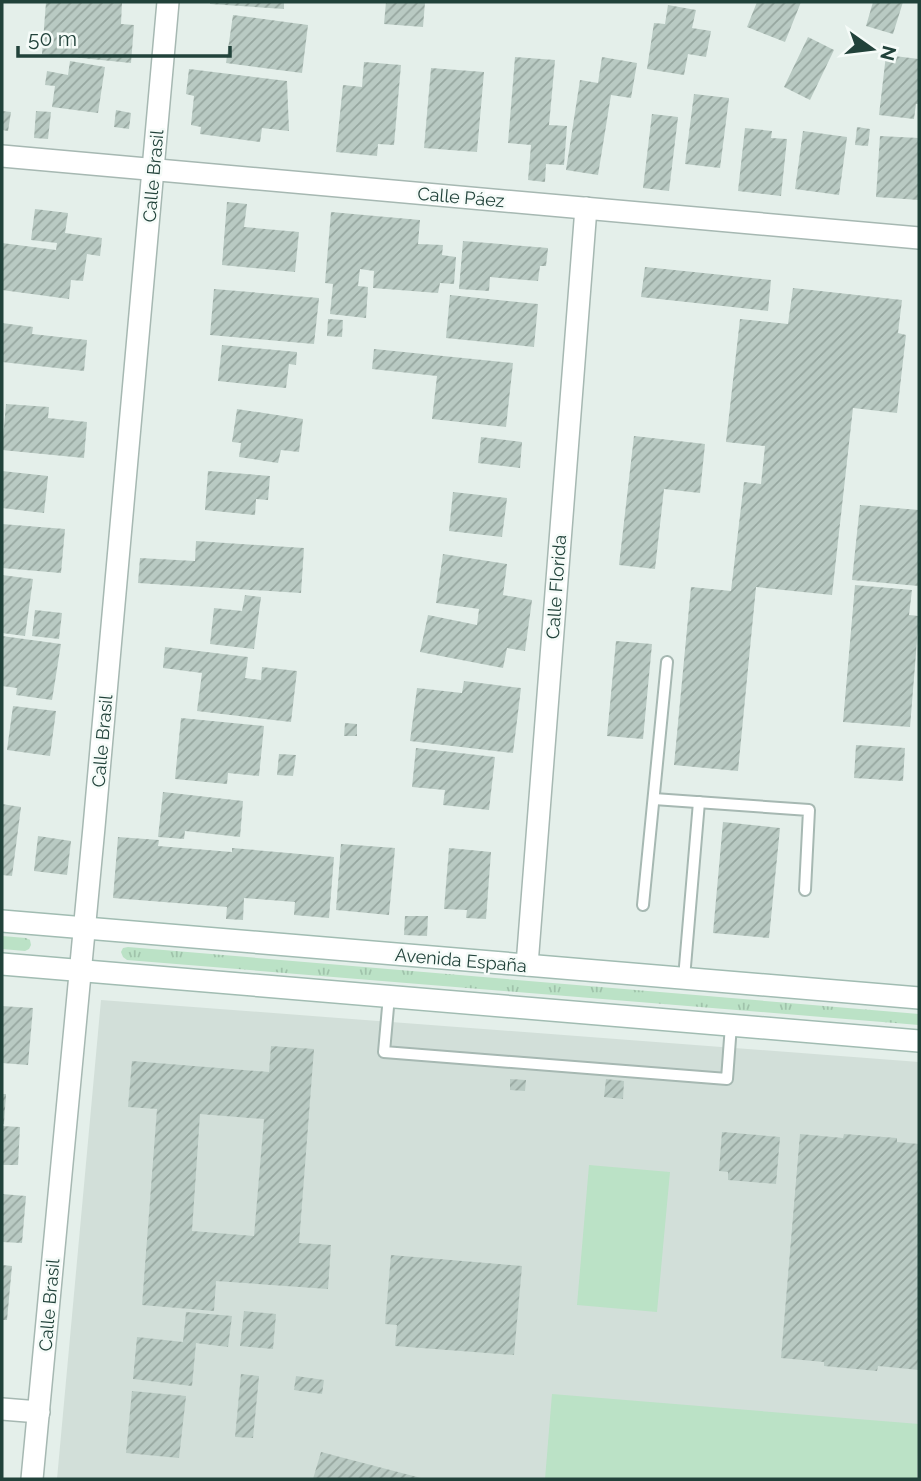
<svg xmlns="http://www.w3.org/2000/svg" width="921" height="1481" font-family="Raleway,sans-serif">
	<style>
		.built { fill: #d2dfd9 }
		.grass { fill: url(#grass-tufts) }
		.park { fill: #bbe2c6 }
		.building { fill: url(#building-hatch); fill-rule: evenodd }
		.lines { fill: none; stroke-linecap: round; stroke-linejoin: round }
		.lane-casing { stroke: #a6b8b2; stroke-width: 14 }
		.street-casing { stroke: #a6b8b2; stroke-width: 24 }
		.secondary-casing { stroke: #a1bcb2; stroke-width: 24 }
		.lane { stroke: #fff; stroke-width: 10 }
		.street { stroke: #fff; stroke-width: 21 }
		.secondary { stroke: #fff; stroke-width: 21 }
		.labels { text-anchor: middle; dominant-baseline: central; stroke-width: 5; stroke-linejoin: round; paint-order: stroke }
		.street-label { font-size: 18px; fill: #21423a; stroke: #f5fbf8 }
	</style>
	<defs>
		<pattern id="grass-tufts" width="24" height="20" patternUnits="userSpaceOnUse" patternTransform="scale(1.75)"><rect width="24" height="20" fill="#bbe2c6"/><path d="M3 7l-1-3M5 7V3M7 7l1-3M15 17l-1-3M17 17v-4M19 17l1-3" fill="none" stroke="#a0c3ab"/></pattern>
		<pattern id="building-hatch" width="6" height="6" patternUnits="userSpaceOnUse" patternTransform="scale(1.75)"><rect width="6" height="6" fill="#b9cac3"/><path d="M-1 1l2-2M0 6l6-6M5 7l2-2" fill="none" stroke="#96a69f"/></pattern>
	</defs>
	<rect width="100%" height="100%" fill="#e4efea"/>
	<polygon class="built" points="101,1000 919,1062 919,1479 57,1479"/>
	<g class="grass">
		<polygon points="2,936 26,938 30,940 31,945 29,949 25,951 2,949"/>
		<polygon points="128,947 919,1014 919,1025 127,960 123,957 121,952 123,948"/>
	</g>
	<g class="park">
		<polygon points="589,1165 670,1172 657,1312 577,1305"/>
		<polygon points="552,1394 919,1424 917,1479 545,1479"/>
	</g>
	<g class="building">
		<polygon points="46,2 122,2 121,24 134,25 131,63 42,54"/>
		<polygon points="210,2 284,2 284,9 210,4"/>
		<polygon points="386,2 425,2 423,27 384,24"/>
		<polygon points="757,2 801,2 785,42 747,27"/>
		<polygon points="873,2 903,2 893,34 866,26"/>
		<polygon points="668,5 696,10 692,28 711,31 706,57 688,54 684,75 647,69 654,23 665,24"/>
		<polygon points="233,15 308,25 302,73 226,63"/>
		<polygon points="808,37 834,50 810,100 784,87"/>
		<polygon points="886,55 919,59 919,104 916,104 914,119 879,115"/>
		<polygon points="515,57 555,60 549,125 567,126 564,165 546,164 545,182 528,180 531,145 508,143"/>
		<polygon points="602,57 637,63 631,98 611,95 598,175 566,170 580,80 598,83"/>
		<polygon points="70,61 105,67 98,113 52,107 55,86 45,85 47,71 68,75"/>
		<polygon points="364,62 401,65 394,145 378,144 377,156 336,152 343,85 362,87"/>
		<polygon points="431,68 484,72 477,152 424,148"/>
		<polygon points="189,69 287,81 289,131 262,128 260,142 200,134 201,127 191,125 194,96 186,94"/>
		<polygon points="694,94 729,98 720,168 685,164"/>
		<polygon points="116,110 131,113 129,129 114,127"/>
		<polygon points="2,111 11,112 8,131 2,130"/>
		<polygon points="36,111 51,112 48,139 34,138"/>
		<polygon points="652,114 678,117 669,191 643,188"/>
		<polygon points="857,127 870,129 868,146 855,145"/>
		<polygon points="745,128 772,131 771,138 787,139 781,196 738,191"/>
		<polygon points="803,131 847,137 839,195 795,189"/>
		<polygon points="880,136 919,138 919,200 876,197"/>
		<polygon points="227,202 247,204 244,227 299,232 295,272 222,265"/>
		<polygon points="35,209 68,213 65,233 102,238 100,256 87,254 83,281 71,280 69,299 2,290 2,243 56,250 57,243 31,240"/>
		<polygon points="331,212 420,220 418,244 443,245 442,255 456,257 454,284 440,283 438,293 373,288 374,271 360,269 358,286 368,287 366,318 330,314 333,284 325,283"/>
		<polygon points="463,241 548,248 546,266 540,266 538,281 490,277 489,291 459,289"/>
		<polygon points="645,267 771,280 768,311 641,297"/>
		<polygon points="793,288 902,300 898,333 906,335 897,413 853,408 832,595 756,587 738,771 674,765 691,587 731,591 744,482 761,484 765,446 726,442 740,319 788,324"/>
		<polygon points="214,289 319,298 314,344 210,335"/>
		<polygon points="450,295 538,304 534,347 446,338"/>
		<polygon points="328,319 343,320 342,337 327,336"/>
		<polygon points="2,323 33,327 32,334 87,340 84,371 2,362"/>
		<polygon points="222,345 297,352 296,365 289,364 286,388 218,381"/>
		<polygon points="374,349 513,363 506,427 432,419 437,376 372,369"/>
		<polygon points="6,404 49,407 48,418 87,422 84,458 2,450"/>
		<polygon points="237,409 303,419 299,452 281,450 278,463 239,457 241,443 232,442"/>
		<polygon points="634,436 705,444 700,493 664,489 655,569 619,565"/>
		<polygon points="481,437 522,442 520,468 478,463"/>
		<polygon points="2,471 48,476 44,513 2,508"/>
		<polygon points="208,471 270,476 268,500 256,499 255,515 205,510"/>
		<polygon points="453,492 507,498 502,537 449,531"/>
		<polygon points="860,505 919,510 919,586 852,580"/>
		<polygon points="2,524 65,529 61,573 2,568"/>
		<polygon points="196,541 304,548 301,593 138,583 140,558 195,561"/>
		<polygon points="443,554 507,564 503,595 532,600 525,651 507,648 503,668 420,652 428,615 477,625 479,609 436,603"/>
		<polygon points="2,575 33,579 25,636 2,633"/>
		<polygon points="855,585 912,590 909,615 919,616 910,727 843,722"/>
		<polygon points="245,595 261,597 254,649 210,644 214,608 242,611"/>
		<polygon points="35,610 62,613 59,639 32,636"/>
		<polygon points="2,636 61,644 52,700 16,695 17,688 2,686"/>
		<polygon points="616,641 652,644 643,739 607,736"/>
		<polygon points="165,647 248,657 245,678 261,680 262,667 297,671 291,722 197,711 202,673 163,668"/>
		<polygon points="464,681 521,688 513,753 410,741 417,688 462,693"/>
		<polygon points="13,706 56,711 50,756 7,750"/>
		<polygon points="181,718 264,726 259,776 228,773 227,784 175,779"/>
		<polygon points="345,723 357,724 357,736 344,736"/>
		<polygon points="856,745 905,748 903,781 854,778"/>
		<polygon points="416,748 495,757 489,810 443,805 445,790 412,787"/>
		<polygon points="279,754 296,755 293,776 277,775"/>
		<polygon points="163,792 243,801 240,837 185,831 184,839 158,837"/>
		<polygon points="2,804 21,807 12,876 2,875"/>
		<polygon points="723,822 780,828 769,938 713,933"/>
		<polygon points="38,836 71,841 67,875 34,871"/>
		<polygon points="118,837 159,840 158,846 232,852 232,848 334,857 329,918 294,915 295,902 244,898 243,920 226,919 227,907 113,898"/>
		<polygon points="341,844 395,848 389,915 336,910"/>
		<polygon points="449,848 491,852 486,919 466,918 467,910 444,909"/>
		<polygon points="405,916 428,916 427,936 404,935"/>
		<polygon points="2,1006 33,1008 28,1065 2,1063"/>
		<path d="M271,1046l43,3 -15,194 32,2 -3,44 -112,-8 -2,30 -72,-6 15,-196 -29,-2 4,-46 137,11zM200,1114l64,5 -10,117 -62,-5z"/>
		<polygon points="510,1079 526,1080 525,1091 510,1090"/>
		<polygon points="606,1079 624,1081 623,1099 604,1097"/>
		<polygon points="2,1094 6,1094 4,1124 2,1124"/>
		<polygon points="2,1126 20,1127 18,1165 2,1165"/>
		<polygon points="722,1132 780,1137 776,1184 728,1180 728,1172 719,1171"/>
		<polygon points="800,1134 843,1138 844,1134 897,1138 897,1142 919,1144 919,1370 878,1366 877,1371 824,1366 824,1362 781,1358"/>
		<polygon points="2,1194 26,1196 22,1243 2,1242"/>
		<polygon points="391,1255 522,1266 514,1355 395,1346 397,1325 385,1324"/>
		<polygon points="2,1265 12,1266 7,1320 2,1320"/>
		<polygon points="244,1311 276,1314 273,1349 240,1346"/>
		<polygon points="186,1312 232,1316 228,1347 196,1343 192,1386 133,1379 137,1337 183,1342"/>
		<polygon points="241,1374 259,1376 253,1438 235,1437"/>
		<polygon points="296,1376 324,1380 322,1394 294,1390"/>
		<polygon points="132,1391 186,1396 179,1458 126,1453"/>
		<polygon points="321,1452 421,1478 421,1479 313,1479"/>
	</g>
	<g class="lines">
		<g class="lane-casing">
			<g id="lane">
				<polyline points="654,799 809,810 805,890"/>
				<polyline points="643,905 667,662"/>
				<polyline points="684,978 699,802"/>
				<polyline points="389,996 384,1052 727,1079 731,1025"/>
			</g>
		</g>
		<g class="street-casing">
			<g id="street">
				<polyline points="2,156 919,238"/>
				<polyline points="527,965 586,208"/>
				<polyline points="2,1409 39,1412"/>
				<polyline points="32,1479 94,827 168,2"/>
			</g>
		</g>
		<g class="secondary-casing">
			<g id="secondary">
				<polyline points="2,921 919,998"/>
				<polyline points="2,964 919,1041"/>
			</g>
		</g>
		<use href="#lane" class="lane"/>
		<use href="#street" class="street"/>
		<use href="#secondary" class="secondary"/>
	</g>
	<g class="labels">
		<g class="street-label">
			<text transform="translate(153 176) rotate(-85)">Calle Brasil</text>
			<text transform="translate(461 197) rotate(5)">Calle Páez</text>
			<text transform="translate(556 587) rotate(-86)">Calle Florida</text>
			<text transform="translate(102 741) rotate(-85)">Calle Brasil</text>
			<text transform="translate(461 960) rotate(5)">Avenida España</text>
			<text transform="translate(49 1305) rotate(-85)">Calle Brasil</text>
		</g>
	</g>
	<rect width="921" height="1481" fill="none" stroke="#21423a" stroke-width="7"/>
	<g transform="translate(872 49) rotate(104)" stroke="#f5fbf8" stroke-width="5" paint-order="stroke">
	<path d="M0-5L12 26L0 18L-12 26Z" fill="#21423a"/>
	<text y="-10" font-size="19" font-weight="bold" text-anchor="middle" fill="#21423a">N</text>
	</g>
	<path d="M18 46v10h212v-10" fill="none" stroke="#21423a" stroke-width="3.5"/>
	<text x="28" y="46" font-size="21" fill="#21423a" stroke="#f5fbf8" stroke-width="5" paint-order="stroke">50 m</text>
</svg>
